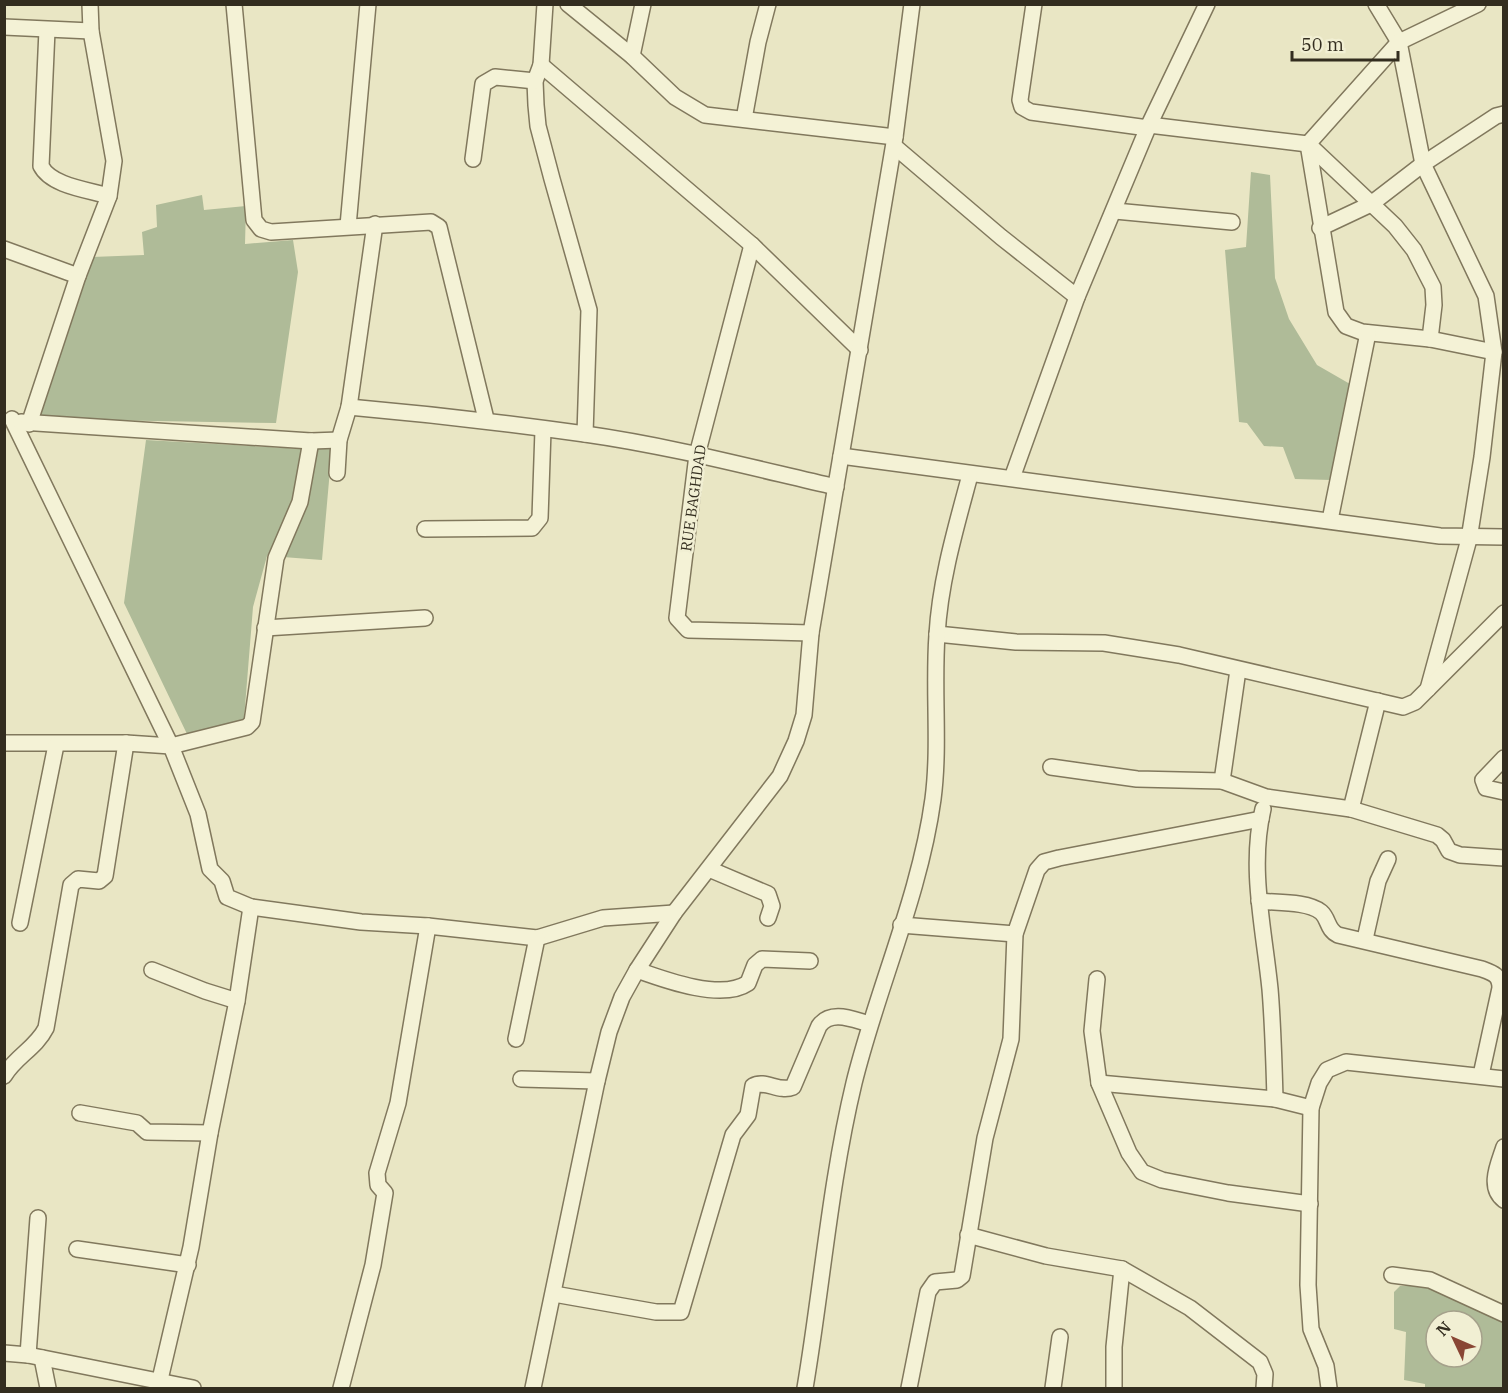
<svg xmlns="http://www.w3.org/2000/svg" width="1508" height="1393" font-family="'IBM Plex Serif',serif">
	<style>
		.cemetery { fill: #afbb98; fill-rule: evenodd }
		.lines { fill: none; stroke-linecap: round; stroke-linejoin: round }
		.minor-casing { stroke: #81785d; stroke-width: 18 }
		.minor { stroke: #f4f2d6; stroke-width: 15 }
		.labels { text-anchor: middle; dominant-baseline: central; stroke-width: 5; stroke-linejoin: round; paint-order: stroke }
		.street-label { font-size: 15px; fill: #332d1f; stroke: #f1efd3 }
	</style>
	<rect width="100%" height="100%" fill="#e9e6c4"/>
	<g class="cemetery">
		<polygon points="1251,172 1270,175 1275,278 1289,319 1317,365 1350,384 1331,480 1295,479 1283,447 1264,446 1247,423 1239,422 1225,250 1246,247"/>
		<polygon points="202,195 204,210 246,206 245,244 293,240 298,272 276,423 38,419 92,257 144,255 142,232 157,227 156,205"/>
		<polygon points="146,440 304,449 293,513 267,556 253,607 244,719 187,734 124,603"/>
		<polygon points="332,447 322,560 283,557 304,507 317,449"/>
		<path d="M1400,1286h38l65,33v69h-78v-4l-21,-4 2,-48 -12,-3v-37zM1436,1321h36v36h-36z"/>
	</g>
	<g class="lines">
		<g class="minor-casing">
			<g id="minor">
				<polyline points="234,4 254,220 261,229 271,232 431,222 439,227 486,419"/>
				<polyline points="545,4 541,65 535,81 536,105 538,126 552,179 589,310 585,434"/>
				<polyline points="568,4 632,56 675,97 705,115 895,137"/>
				<polyline points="1034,4 1020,100 1022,107 1031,112 1148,128"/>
				<polyline points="1376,4 1399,42 1423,164 1486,296 1494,352 1482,457 1469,539 1428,689"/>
				<polyline points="4,27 91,31"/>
				<path d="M47,30l-6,136c10,20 48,24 68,30"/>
				<polyline points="632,56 643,4"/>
				<polyline points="541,65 752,245 860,350"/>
				<polyline points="744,119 758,42 768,4"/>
				<polyline points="1149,125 1308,144 1395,226 1414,250 1433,287 1434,305 1430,339"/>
				<polyline points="1308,144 1336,312 1346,326 1362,332 1430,339 1494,352"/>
				<polyline points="1308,144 1399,42 1478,4"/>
				<polyline points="894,146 1001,237 1077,297"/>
				<polyline points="473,159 483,84 495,77 535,81"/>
				<polyline points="1115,211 1232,222"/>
				<polyline points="348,226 368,4"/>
				<polyline points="1320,228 1371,204 1423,164 1496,116 1504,114"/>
				<polyline points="752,245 697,455 677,618 688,630 811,633"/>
				<polyline points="4,249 78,276"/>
				<path d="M349,407c79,7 158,16 236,27 85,12 168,34 251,53"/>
				<polyline points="12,419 171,746 198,814 210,869 222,881 227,897 251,907 361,922 428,926 537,938 603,918 674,913"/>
				<polyline points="21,422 311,441 339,440"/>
				<polyline points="29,424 78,276 109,196 114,161 91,31 90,4"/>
				<polyline points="841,456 1440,536 1504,537"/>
				<polyline points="337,473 339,440 349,407 375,224"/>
				<polyline points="1012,478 1077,297 1149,125 1207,4"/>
				<polyline points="1330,520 1368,333"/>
				<polyline points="425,529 532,528 540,518 543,430"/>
				<polyline points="265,628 425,618"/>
				<polyline points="937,634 1016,642 1104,643 1179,655 1403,707 1415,702 1504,613"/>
				<polyline points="4,743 126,743 171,746 247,727 252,722 276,558 300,502 311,441"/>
				<polyline points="1504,758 1483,780 1486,788 1504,792"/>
				<polyline points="1051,767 1137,779 1222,781 1266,797 1351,809 1437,835 1443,840 1449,851 1460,855 1504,858"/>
				<polyline points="1222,781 1238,670"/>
				<path d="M1263,809c-14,59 1,120 7,180 3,36 4,74 5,110"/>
				<polyline points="1351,809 1378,701"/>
				<polyline points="709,869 768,894 772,906 768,918"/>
				<path d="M1259,901c17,2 48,0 62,11 8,7 6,18 17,23l144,34c11,4 18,6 18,19l-19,87"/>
				<polyline points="20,923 56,745"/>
				<polyline points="901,925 1015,934"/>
				<polyline points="1365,939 1378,881 1388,859"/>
				<polyline points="152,970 205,991 237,1001"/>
				<path d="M637,970c28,10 85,31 111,13l7,-18 7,-6 48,2"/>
				<polyline points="1097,979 1092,1031 1099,1083 1129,1153 1142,1172 1162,1180 1228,1193 1310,1204"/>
				<polyline points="516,1039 537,938"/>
				<path d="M4,1076c11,-19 32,-28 42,-48l25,-143 7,-6 21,2 6,-5 21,-133"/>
				<polyline points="521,1079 597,1081"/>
				<polyline points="1099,1083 1275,1099 1311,1108"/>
				<polyline points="80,1113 137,1123 147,1132 210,1133"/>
				<path d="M1504,1147c-5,16 -17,40 0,53"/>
				<polyline points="968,1235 1046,1256 1122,1269 1190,1308 1260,1362 1265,1374 1264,1388"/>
				<polyline points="77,1249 188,1265"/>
				<polyline points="1392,1275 1430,1280 1504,1314"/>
				<path d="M554,1294l102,18h25l52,-177 15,-20 5,-29c12,-7 26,7 40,1l26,-61c12,-17 35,-6 51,-2"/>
				<polyline points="4,1353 28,1355 193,1388"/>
				<polyline points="28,1355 38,1218"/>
				<polyline points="42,1358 48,1388"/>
				<polyline points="1114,1387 1114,1347 1122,1269"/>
				<polyline points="158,1388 191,1247 210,1133 237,1001 251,907"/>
				<polyline points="341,1388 373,1265 385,1193 378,1185 377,1173 398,1103 428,926"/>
				<polyline points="533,1388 597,1081 609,1032 622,997 637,970 674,913 780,776 796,741 804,715 811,633 895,137 912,4"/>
				<path d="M805,1388c17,-101 25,-205 49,-305 23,-94 66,-188 79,-284 7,-54 0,-109 4,-164 3,-54 19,-108 33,-160"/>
				<polyline points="909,1388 928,1292 935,1282 957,1280 962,1276 985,1138 1011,1039 1015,934 1037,870 1044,862 1059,858 1261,819"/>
				<polyline points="1053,1388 1060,1337"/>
				<polyline points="1329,1388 1326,1366 1311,1329 1308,1285 1311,1108 1319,1083 1327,1070 1346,1062 1504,1079"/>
			</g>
		</g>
		<use href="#minor" class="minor"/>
	</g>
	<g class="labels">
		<g class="street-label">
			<text transform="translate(693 498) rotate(-82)">RUE BAGHDAD</text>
		</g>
	</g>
	<rect width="1508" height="1393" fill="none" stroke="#332d1f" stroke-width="12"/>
	<g transform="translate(1454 1339) rotate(314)"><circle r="28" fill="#f1efd3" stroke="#a5a18b" stroke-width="1.5"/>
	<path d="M0-4.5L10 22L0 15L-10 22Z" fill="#894634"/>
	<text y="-9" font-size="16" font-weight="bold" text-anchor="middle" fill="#332d1f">N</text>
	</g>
	<path d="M1292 51v9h106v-9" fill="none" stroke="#332d1f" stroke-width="3"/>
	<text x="1301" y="51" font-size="18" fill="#332d1f" stroke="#f1efd3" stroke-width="4.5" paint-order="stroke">50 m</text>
</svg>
